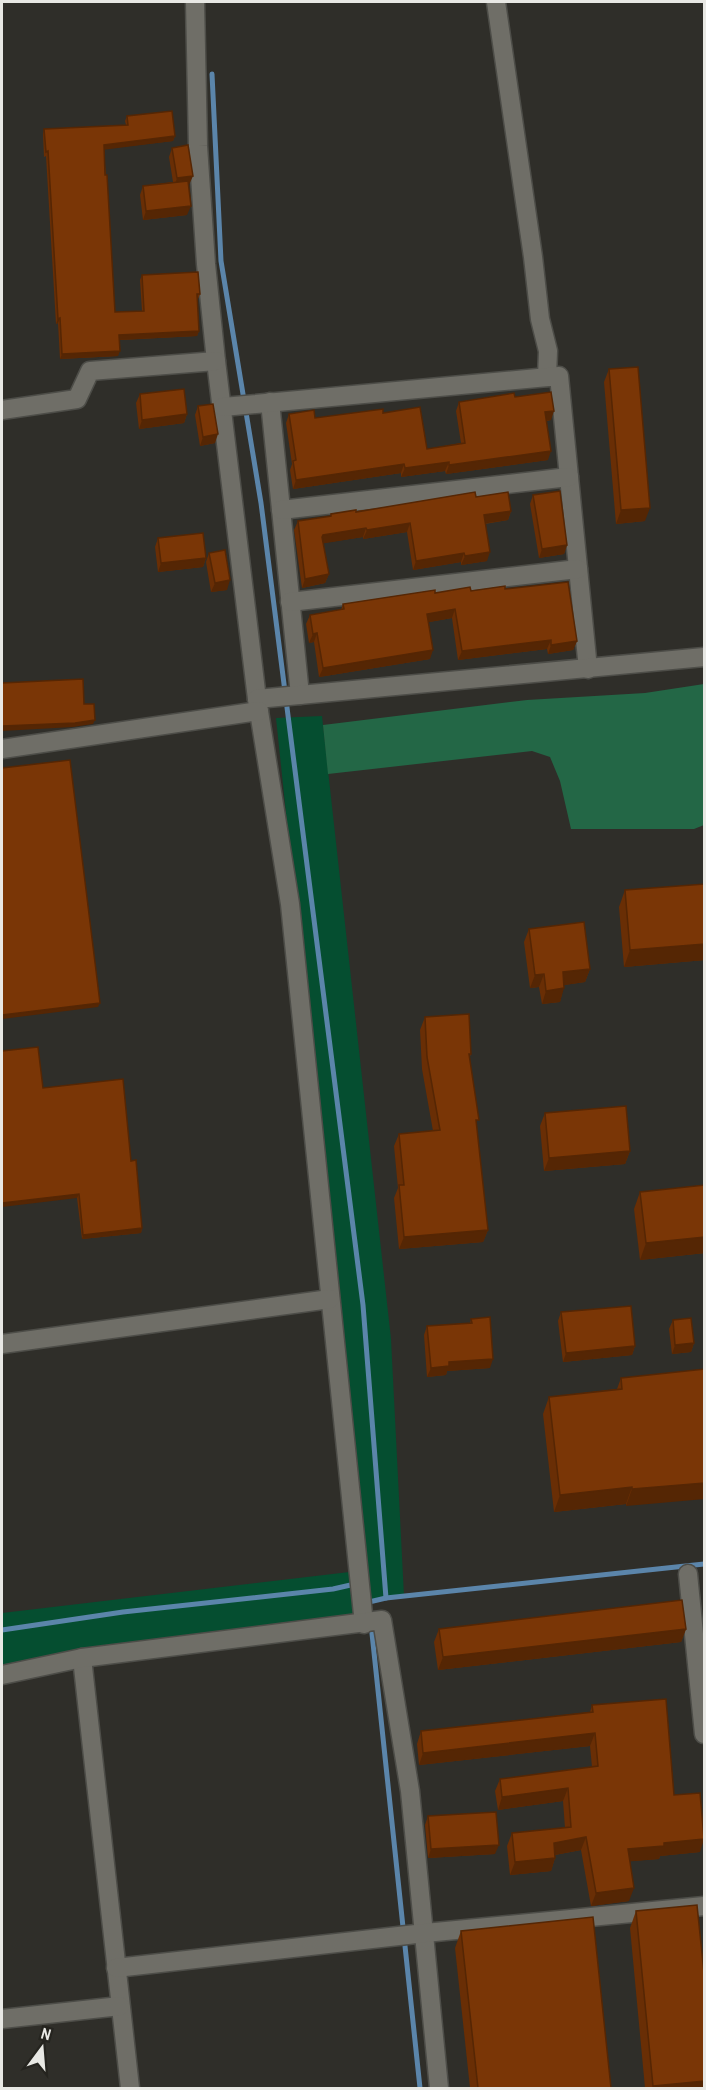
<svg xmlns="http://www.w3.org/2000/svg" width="706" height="2090" font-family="'Archivo Narrow',sans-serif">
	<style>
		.green { fill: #054e30 }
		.forest { fill: #236746 }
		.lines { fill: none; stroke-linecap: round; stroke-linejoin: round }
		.stream { stroke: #5b85aa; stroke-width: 5 }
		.minor-casing { stroke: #4d4d48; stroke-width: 21 }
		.minor { stroke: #6f6e67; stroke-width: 18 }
		.wall { fill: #692e05 }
		.shaded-wall { fill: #552604 }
		.building { fill: #7a3606; stroke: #552604; stroke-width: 1.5 }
	</style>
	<rect width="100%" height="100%" fill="#2f2e29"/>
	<g class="green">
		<polygon points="322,716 391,1339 404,1596 369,1602 276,718"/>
		<polygon points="358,1571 363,1617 2,1673 2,1613"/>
	</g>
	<polygon class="forest" points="704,684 704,825 694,829 571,829 560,781 550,757 532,751 328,774 323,725 527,700 645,693"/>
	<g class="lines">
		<g class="stream">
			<polyline points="212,74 221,261 261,503 363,1305 386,1598"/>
			<polyline points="369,1602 386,1598 704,1564"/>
			<polyline points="371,1624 420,2088"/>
			<polyline points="2,1630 123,1612 333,1589 355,1584 356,1586"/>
		</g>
		<g class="minor-casing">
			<g id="minor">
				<polyline points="195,2 198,146 206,264 216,361 257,699 290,904 364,1624"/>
				<polyline points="496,2 533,257 540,319 548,351 547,377"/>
				<polyline points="270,402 300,695"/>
				<polyline points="223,407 559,376 588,669"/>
				<polyline points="2,410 77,399 90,371 216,361"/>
				<polyline points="281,510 569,477"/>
				<polyline points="290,602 578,569"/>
				<polyline points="257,699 704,657"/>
				<polyline points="2,749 259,711"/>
				<polyline points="2,1344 330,1299"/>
				<polyline points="688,1574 704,1734"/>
				<polyline points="82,1658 130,2088"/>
				<polyline points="2,1675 82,1658 382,1620 410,1791 439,2088"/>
				<polyline points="116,1968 425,1933 704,1906"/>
				<polyline points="2,2019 120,2006"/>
			</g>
		</g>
		<use href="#minor" class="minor"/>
	</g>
	<g class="wall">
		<polygon points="127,116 175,136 173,141 104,149 115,312 142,311 140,280 142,275 200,294 198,299 197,299 199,331 197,336 120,340 118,356 60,359 58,323 56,324 46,156 44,157 43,134 44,129 126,125 125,121"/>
		<polygon points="172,148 189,185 188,185 187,215 143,220 140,195 143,186 173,182 169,157"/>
		<polygon points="609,369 645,521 616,524 604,382"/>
		<polygon points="140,394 187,414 184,423 139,429 136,403"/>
		<polygon points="515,397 551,420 547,421 548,460 446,474 445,471 401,477 401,473 293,489 290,470 292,464 286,423 289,414 315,418 383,413 427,449 461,443 456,411 459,402"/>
		<polygon points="198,406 215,443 200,446 195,415"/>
		<polygon points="533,495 567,545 564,554 539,558 530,504"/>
		<polygon points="476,497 511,511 508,520 485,524 487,561 461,565 461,562 413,570 407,532 363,539 363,537 323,543 329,574 325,583 302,588 294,530 298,521 330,516 331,514"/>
		<polygon points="158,538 206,558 203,567 158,572 155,547"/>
		<polygon points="209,553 227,590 211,592 206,562"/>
		<polygon points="505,589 577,641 573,650 548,654 547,649 458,660 452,618 429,622 430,659 319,677 314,642 309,643 306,624 310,615 341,610 343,604 435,593"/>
		<polygon points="705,884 705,960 624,967 619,907 625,890"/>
		<polygon points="529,929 590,969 585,982 564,985 560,1002 542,1004 539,987 530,988 524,942"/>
		<polygon points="425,1017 471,1054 469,1059 488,1230 483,1242 399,1249 394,1198 398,1188 394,1146 399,1134 433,1131 422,1069 420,1030"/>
		<polygon points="43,1088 131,1161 142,1228 141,1233 82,1239 77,1198"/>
		<polygon points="545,1113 630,1151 625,1164 544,1171 540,1126"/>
		<polygon points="705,1185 705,1253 640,1260 634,1209 640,1192"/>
		<polygon points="561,1312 635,1346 632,1355 563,1362 558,1321"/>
		<polygon points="471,1319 490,1368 447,1371 446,1375 427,1377 424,1335 427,1326 470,1323"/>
		<polygon points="673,1320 694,1343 691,1352 672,1354 669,1329"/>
		<polygon points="705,1369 626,1506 626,1504 554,1512 543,1414 549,1397 617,1389 621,1378"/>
		<polygon points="439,1629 686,1629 681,1642 438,1670 434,1642"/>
		<polygon points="592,1705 674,1795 700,1852 660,1856 659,1859 630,1861 629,1901 591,1906 581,1850 555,1855 555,1858 551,1871 510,1875 507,1846 512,1833 565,1828 563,1801 498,1810 495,1791 500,1779 592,1767 590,1746 419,1765 417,1744 421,1731 590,1712"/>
		<polygon points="428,1816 495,1854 428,1858 425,1825"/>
		<polygon points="636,1911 705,2088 645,2088 630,1928"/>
		<polygon points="461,1931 611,2088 470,2088 455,1948"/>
	</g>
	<g class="shaded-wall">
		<polygon points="175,136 173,141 102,150 104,145"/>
		<polygon points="193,176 189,185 174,187 177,178"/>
		<polygon points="191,206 187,215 143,220 146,211"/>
		<polygon points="60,318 58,323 56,324 58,319"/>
		<polygon points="199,331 197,336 118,340 119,335"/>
		<polygon points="120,351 118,356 60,359 62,354"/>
		<polygon points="554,411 551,420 542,421 545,412"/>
		<polygon points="187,414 184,423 139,429 142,420"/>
		<polygon points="218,434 215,443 200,446 203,437"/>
		<polygon points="551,451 548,460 446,474 449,465"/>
		<polygon points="449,462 445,471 401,477 405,468"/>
		<polygon points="404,464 401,473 293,489 296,480"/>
		<polygon points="650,508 645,521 616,524 621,510"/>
		<polygon points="511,511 508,520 481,524 484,515"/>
		<polygon points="410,523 407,532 363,539 367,530"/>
		<polygon points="366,528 363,537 320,544 318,546 323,535"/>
		<polygon points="567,545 564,554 539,558 542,549"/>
		<polygon points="490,552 487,561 461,565 465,556"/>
		<polygon points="464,553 461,562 413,570 416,561"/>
		<polygon points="206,558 203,567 158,572 161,563"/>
		<polygon points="329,574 325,583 302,588 305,579"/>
		<polygon points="230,580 227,590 211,592 215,583"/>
		<polygon points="455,609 452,618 424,623 427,614"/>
		<polygon points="317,633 314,642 309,643 313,634"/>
		<polygon points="551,640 547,649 458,660 462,651"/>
		<polygon points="577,641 573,650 548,654 551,645"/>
		<polygon points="433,650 430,659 319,677 323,668"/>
		<polygon points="95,720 93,724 73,727 2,731 2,726"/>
		<polygon points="705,944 705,960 624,967 630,950"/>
		<polygon points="590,969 585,982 558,986 563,972"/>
		<polygon points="544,974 539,987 530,988 535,975"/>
		<polygon points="564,988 560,1002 542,1004 546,991"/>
		<polygon points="100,1003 98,1007 2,1019 2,1015"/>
		<polygon points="630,1151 625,1164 544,1171 549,1158"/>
		<polygon points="79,1194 77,1198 2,1207 2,1203"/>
		<polygon points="142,1228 141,1233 82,1239 83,1235"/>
		<polygon points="488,1230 483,1242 399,1249 404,1237"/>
		<polygon points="705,1237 705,1253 640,1260 646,1243"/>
		<polygon points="694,1343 691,1352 672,1354 675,1345"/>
		<polygon points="635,1346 632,1355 563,1362 566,1353"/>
		<polygon points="493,1359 490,1368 447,1371 446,1375 427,1377 431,1368 449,1362"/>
		<polygon points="705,1483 705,1499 626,1506 632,1489"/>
		<polygon points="632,1487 626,1504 554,1512 560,1495"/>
		<polygon points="686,1629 681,1642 438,1670 443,1657"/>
		<polygon points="595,1733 590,1746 419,1765 423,1753"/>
		<polygon points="568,1788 563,1801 498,1810 502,1797"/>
		<polygon points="586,1837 581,1850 549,1856 554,1843"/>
		<polygon points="704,1839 700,1852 660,1856 659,1859 623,1862 628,1849 664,1843"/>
		<polygon points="499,1845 495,1854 428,1858 431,1849"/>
		<polygon points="555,1858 551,1871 510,1875 515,1862"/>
		<polygon points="634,1888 629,1901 591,1906 596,1893"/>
		<polygon points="705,2081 705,2088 652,2088 653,2086"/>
	</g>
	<g class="building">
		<polygon points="172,111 175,136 104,145 105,175 107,175 115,312 144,311 142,275 198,272 200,294 197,294 199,331 119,335 120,351 62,354 60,318 58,319 48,151 46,152 44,129 128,125 127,116"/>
		<polygon points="188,145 193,176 177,178 172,148"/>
		<polygon points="188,181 191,206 146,211 143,186"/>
		<polygon points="638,367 650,508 621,510 609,369"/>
		<polygon points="184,389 187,414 142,420 140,394"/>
		<polygon points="551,392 554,411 545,412 551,451 449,465 449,462 405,468 404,464 296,480 293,461 296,460 289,414 314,410 315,418 383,409 383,413 420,407 427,449 465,443 459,402 514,393 515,397"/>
		<polygon points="213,404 218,434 203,437 198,406"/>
		<polygon points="560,491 567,545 542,549 533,495"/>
		<polygon points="475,492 476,497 508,492 511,511 484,515 490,552 465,556 464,553 416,561 410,523 367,530 366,528 323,535 322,537 329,574 305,579 298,521 331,516 331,514 356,510 356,512"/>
		<polygon points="203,533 206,558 161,563 158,538"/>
		<polygon points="225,550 230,580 215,583 209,553"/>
		<polygon points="568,582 577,641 551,645 551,640 462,651 455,609 427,614 433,650 323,668 317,633 313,634 310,615 344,609 343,604 435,590 435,593 470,587 471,591 505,586 505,589"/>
		<polygon points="83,679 84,704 94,704 95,720 75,723 2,726 2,683"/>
		<polygon points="70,760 100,1003 2,1015 2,768"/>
		<polygon points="705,884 705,944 630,950 625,890"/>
		<polygon points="584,922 590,969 563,972 564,988 546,991 544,974 535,975 529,929"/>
		<polygon points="469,1014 471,1054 469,1054 479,1120 476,1120 488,1230 404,1237 399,1185 404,1185 399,1134 440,1130 427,1057 425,1017"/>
		<polygon points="38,1047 43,1088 123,1079 131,1161 136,1160 142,1228 83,1235 79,1194 2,1203 2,1051"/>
		<polygon points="626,1106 630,1151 549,1158 545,1113"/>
		<polygon points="705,1185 705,1237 646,1243 640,1192"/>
		<polygon points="631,1306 635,1346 566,1353 561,1312"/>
		<polygon points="490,1317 493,1359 449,1362 449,1366 431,1368 427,1326 472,1323 471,1319"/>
		<polygon points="691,1318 694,1343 675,1345 673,1320"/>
		<polygon points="705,1369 705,1483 632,1489 632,1487 560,1495 549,1397 622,1389 621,1378"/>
		<polygon points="682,1600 686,1629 443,1657 439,1629"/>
		<polygon points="666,1699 674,1795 700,1793 704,1839 664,1843 664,1846 628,1849 634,1888 596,1893 586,1837 554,1843 555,1858 515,1862 512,1833 571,1827 568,1788 502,1797 500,1779 598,1766 595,1733 423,1753 421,1731 593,1712 592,1705"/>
		<polygon points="496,1812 499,1845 431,1849 428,1816"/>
		<polygon points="697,1905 705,1983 705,2081 653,2086 636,1911"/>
		<polygon points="593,1917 611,2088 478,2088 461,1931"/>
	</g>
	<rect width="706" height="2090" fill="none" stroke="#e8e8e4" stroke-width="6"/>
	<g transform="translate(42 2048) rotate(16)" stroke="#25241f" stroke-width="4.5" paint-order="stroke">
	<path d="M0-4.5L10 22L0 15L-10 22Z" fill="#e8e8e4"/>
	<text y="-9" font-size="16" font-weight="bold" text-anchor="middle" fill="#e8e8e4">N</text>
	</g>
</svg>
